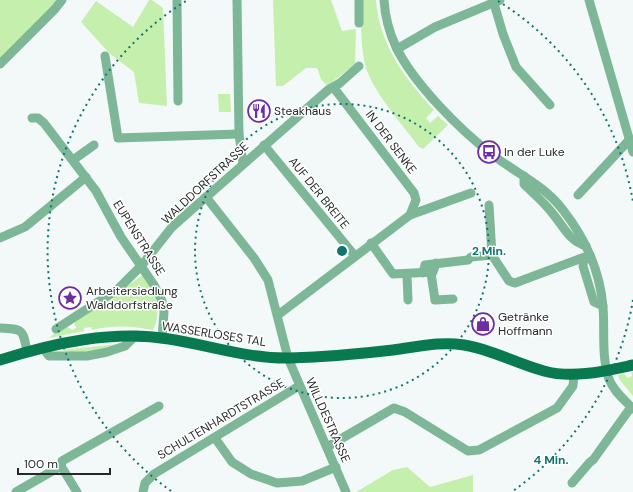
<svg xmlns="http://www.w3.org/2000/svg" width="633" height="492" font-family="'DM Sans',sans-serif">
	<style>
		.green { fill: #c4efad }
		.lines { fill: none; stroke-linecap: round; stroke-linejoin: round }
		.minor { stroke: #7eb797; stroke-width: 9 }
		.major { stroke: #097a4f; stroke-width: 11 }
		.ring { fill: none; stroke: #0f766e; stroke-width: 2; stroke-dasharray: 2 4 }
		.labels { text-anchor: middle; dominant-baseline: central; stroke-width: 3; stroke-linejoin: round; paint-order: stroke }
		.poi-label { font-size: 12px; fill: #262928; stroke: #fff; text-anchor: start }
		.street-label { font-size: 12px; fill: #262928; stroke: #fff }
		.centre { fill: #0f766e; stroke: #fff; stroke-width: 2 }
		.ring-label { font-size: 12px; text-anchor: middle; font-weight: bold; fill: #0f766e; stroke: #fff; stroke-width: 3; stroke-linejoin: round; paint-order: stroke }
	</style>
	<rect width="100%" height="100%" fill="#f3f9f8"/>
	<g class="green">
		<polygon points="0,0 61,0 0,63"/>
		<polygon points="149,0 152,0 163,8 167,106 139,103 134,72 109,53 81,22 96,1 133,27"/>
		<polygon points="273,0 331,0 342,31 356,29 355,64 327,86 321,79 317,68 306,68 283,86 276,86"/>
		<path d="M362,0h14c3,44 29,79 58,110l-8,8 4,5 8,-7 10,9 -25,24 -4,-2c-16,-22 -45,-54 -53,-79 -6,-22 -5,-46 -4,-68z"/>
		<polygon points="218,94 230,94 231,112 219,112"/>
		<path d="M143,275c12,16 20,37 10,55 -23,-4 -37,-5 -61,0l-1,-3 -7,1v3l-35,7 15,-13 8,5 4,-2 -2,-6z"/>
		<path d="M118,344c-16,4 -40,13 -56,6z"/>
		<polygon points="631,372 633,372 633,396 619,379 618,375 624,373 627,378 632,376"/>
		<polygon points="407,467 430,487 473,475 473,492 356,492 393,470"/>
	</g>
	<g class="lines">
		<g class="minor">
			<polyline points="177,0 178,101"/>
			<polyline points="237,0 239,134 243,164"/>
			<polyline points="359,0 359,23"/>
			<path d="M384,0c1,16 5,32 12,47 18,37 65,84 98,109 24,18 51,30 69,54 22,28 37,61 40,97 2,23 -2,49 6,72 5,13 15,20 24,30"/>
			<polyline points="493,0 503,34 516,67 550,105"/>
			<polyline points="589,0 633,152"/>
			<polyline points="397,49 435,27 500,0"/>
			<polyline points="105,56 118,138 239,134"/>
			<polyline points="0,64 55,9 62,0"/>
			<polyline points="32,118 38,118 44,123 96,191 121,237 154,285 162,301 164,312 162,338"/>
			<polyline points="264,145 355,256"/>
			<polyline points="73,160 94,145"/>
			<path d="M524,176v8c10,10 21,19 29,30 11,13 16,27 33,32"/>
			<polyline points="578,195 630,139"/>
			<polyline points="206,197 254,258 268,280 288,358 346,492"/>
			<polyline points="489,205 492,255"/>
			<polyline points="410,215 471,193"/>
			<polyline points="0,238 25,227 86,177"/>
			<polyline points="371,243 393,274 433,272 436,263"/>
			<polyline points="584,258 583,266 594,302 603,306"/>
			<polyline points="423,273 425,265 468,260 471,257 492,255 509,281 515,283 590,255"/>
			<polyline points="431,273 435,300 453,299"/>
			<polyline points="407,275 408,300"/>
			<polyline points="278,315 410,215 416,200 414,193 334,88"/>
			<path d="M0,328c23,1 23,1 27,24"/>
			<polyline points="56,329 118,289 142,265 172,227 328,90 340,83 359,66"/>
			<polyline points="43,348 49,356 87,356 107,352 125,346 136,335"/>
			<polyline points="215,438 232,462 251,474 277,483 302,481 336,467"/>
			<polyline points="327,447 394,408 405,412 468,451 479,450 557,408 573,386 574,374"/>
			<polyline points="61,466 77,492"/>
			<polyline points="572,483 590,462 593,460 631,407"/>
			<polyline points="16,492 61,466 62,461 159,406"/>
			<polyline points="143,492 145,483 154,474 299,386"/>
		</g>
		<path class="major" d="M0,360c54,-17 112,-30 169,-21 39,6 80,20 121,19 34,-1 69,-4 103,-8 24,-3 47,-9 71,-5 27,4 53,19 80,26 29,8 61,0 89,-6"/>
	</g>
	<g class="ring">
		<circle cx="342" cy="251" r="147"/>
		<path d="M633 300A295 295 0 0 1 513 491M171 491A295 295 0 0 1 186 1M498 1A295 295 0 0 1 633 202"/>
	</g>
	<defs>
		<g id="restaurant-ring" transform="scale(1.15)"><circle r="9.5" fill="#fff" stroke="#702da1" stroke-width="1.5"/><path d="M-5-6h1v4h1v-4h1v4h1v-4h1v5L-1.5 .5V6h-2V.5L-5-1ZM5-6V6H3V1.5H1.5Q1.5-4 5-6Z" fill="#702da1"/></g>
		<g id="bus-ring" transform="scale(1.15)"><circle r="9.5" fill="#fff" stroke="#702da1" stroke-width="1.5"/><path d="M-5-6H5V4H4V6H2V4H-2V6H-4V4H-5ZM-3.5-4V0h7V-4ZM-3.5 1.2v1.5H-2V1.2ZM2 1.2v1.5H3.5V1.2Z" fill="#702da1"/></g>
		<g id="sight-ring" transform="scale(1.15)"><circle r="9.5" fill="#fff" stroke="#702da1" stroke-width="1.5"/><path d="M0-6L1.8-2.2L6-1.7L2.9 1.2L3.7 5.4L0 3.3L-3.7 5.4L-2.9 1.2L-6-1.7L-1.8-2.2Z" fill="#702da1"/></g>
		<g id="shop-ring" transform="scale(1.15)"><circle r="9.5" fill="#fff" stroke="#702da1" stroke-width="1.5"/><path d="M-5-2.5h2.3a2.7 3.5 0 0 1 5.4 0H5L5.5 6h-11ZM-1.5-2.5h3a1.5 2.3 0 0 0-3 0Z" fill="#702da1"/></g>
	</defs>
	<g fill-rule="evenodd">
		<use href="#restaurant-ring" x="259" y="111"/>
		<use href="#bus-ring" x="489" y="152"/>
		<use href="#sight-ring" x="70" y="298"/>
		<use href="#shop-ring" x="483" y="324"/>
	</g>
	<g class="labels">
		<g class="poi-label">
			<text x="274" y="111">Steakhaus</text>
			<text x="504" y="152">In der Luke</text>
			<text x="86" y="291">Arbeitersiedlung<tspan x="86" dy="14">Walddorfstraße</tspan></text>
			<text x="498" y="317">Getränke<tspan x="498" dy="14">Hoffmann</tspan></text>
		</g>
		<g class="street-label">
			<text transform="translate(391 142) rotate(53)">IN DER SENKE</text>
			<text transform="translate(205 183) rotate(-43)">WALDDORFSTRASSE</text>
			<text transform="translate(319 193) rotate(51)">AUF DER BREITE</text>
			<text transform="translate(139 238) rotate(58)">EUPENSTRASSE</text>
			<text transform="translate(214 334) rotate(9)">WASSERLOSES TAL</text>
			<text transform="translate(221 419) rotate(-31)">SCHULTENHARDTSTRASSE</text>
			<text transform="translate(328 420) rotate(66)">WILLDESTRASSE</text>
		</g>
	</g>
	<circle cx="342" cy="251" r="6" class="centre"/>
	<g class="ring-label">
		<text x="489" y="255">2 Min.</text>
		<text x="551" y="464">4 Min.</text>
	</g>
	<path d="M18 468v6h92v-6" fill="none" stroke="#262928" stroke-width="2"/>
	<text x="24" y="468" font-size="12" fill="#262928" stroke="#ffffff" stroke-width="3" paint-order="stroke">100 m</text>
</svg>
